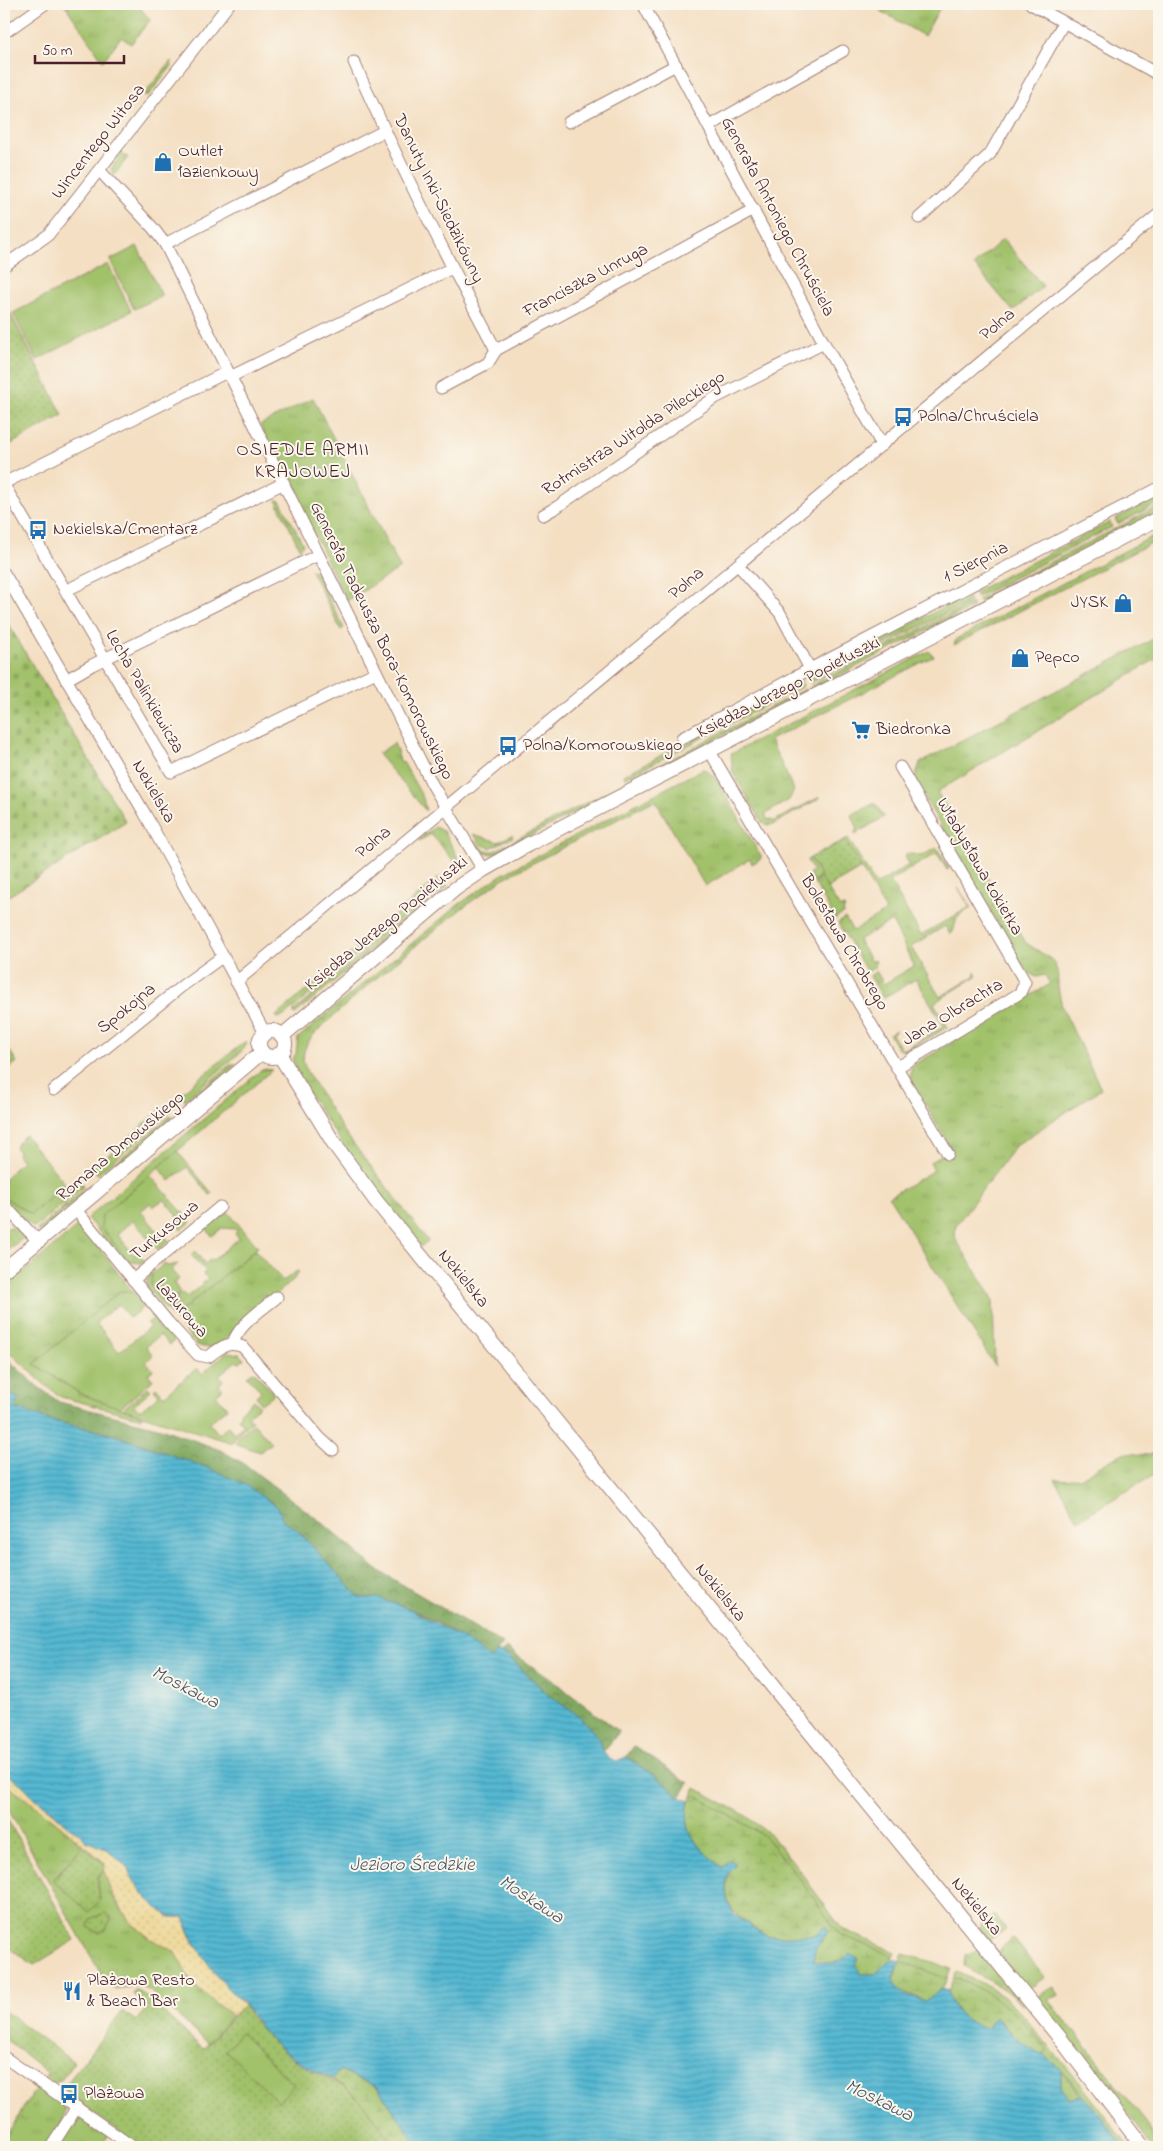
<svg xmlns="http://www.w3.org/2000/svg" width="1163" height="2151" font-family="'Indie Flower',sans-serif">
	<style>
		.grass { fill: url(#grass-tufts); stroke: #76704a }
		.forest { fill: url(#forest-crowns); stroke: #656344 }
		.wetland { fill: url(#wetland-marsh); stroke: #76704a }
		.sand { fill: url(#sand-dots); stroke: #9c7c64 }
		.cemetery { fill: url(#cemetery-stones); stroke: #76704a }
		.park { fill: url(#park-dots); stroke: #76704a }
		.garden { fill: #a1c16a; stroke: #76704a }
		.water { fill: url(#water-rules); stroke: #4f6c7e }
		.lines { fill: none; stroke-linecap: round; stroke-linejoin: round }
		.minor-casing { stroke: #9f7f77; stroke-width: 13 }
		.tertiary-casing { stroke: #9f7f77; stroke-width: 16 }
		.minor { stroke: #fff; stroke-width: 11 }
		.tertiary { stroke: #fff; stroke-width: 14 }
		.labels { text-anchor: middle; dominant-baseline: central; stroke-width: 4; stroke-linejoin: round; paint-order: stroke }
		.street-label { font-size: 18px; fill: #4a1f2b; stroke: #fbf7ec }
		.poi-label { font-size: 18px; fill: #4a1f2b; stroke: #fbf7ec; text-anchor: start }
		.neighbourhood-label { font-size: 19px; letter-spacing: 1px; fill: #4a1f2b; stroke: #fbf7ec }
		.water-label { font-size: 19px; font-style: italic; fill: #4e5565; stroke: #fbf7ec }
	</style>
	<defs>
		<pattern id="grass-tufts" width="24" height="20" patternUnits="userSpaceOnUse" patternTransform="scale(1.25)"><rect width="24" height="20" fill="#a1c16a"/><path d="M3 7l-1-3M5 7V3M7 7l1-3M15 17l-1-3M17 17v-4M19 17l1-3" fill="none" stroke="#8ca55c"/></pattern>
		<pattern id="forest-crowns" width="20" height="18" patternUnits="userSpaceOnUse" patternTransform="scale(1.25)"><rect width="20" height="18" fill="#80a75e"/><path d="M2 6a3 3 0 1 1 6 0M12 15a3 3 0 1 1 6 0" fill="none" stroke="#6b874e"/></pattern>
		<pattern id="wetland-marsh" width="20" height="14" patternUnits="userSpaceOnUse" patternTransform="scale(1.25)"><rect width="20" height="14" fill="#a1c16a"/><path d="M1 5h8M5 5V1M11 12h8M15 12V8" fill="none" stroke="#8ca55c"/></pattern>
		<pattern id="sand-dots" width="8" height="8" patternUnits="userSpaceOnUse" patternTransform="scale(1.25)"><rect width="8" height="8" fill="#eeda9e"/><path d="M2 2h.1M6 6h.1" fill="none" stroke="#cebb88" stroke-width="1.8" stroke-linecap="round"/></pattern>
		<pattern id="cemetery-stones" width="16" height="16" patternUnits="userSpaceOnUse" patternTransform="scale(1.25)"><rect width="16" height="16" fill="#a1c16a"/><path d="M2 7V4a2 2 0 0 1 4 0v3zM10 15v-3a2 2 0 0 1 4 0v3z" fill="#8ca55c"/></pattern>
		<pattern id="park-dots" width="8" height="8" patternUnits="userSpaceOnUse" patternTransform="scale(1.25)"><rect width="8" height="8" fill="#a1c16a"/><path d="M2 2h.1M6 6h.1" fill="none" stroke="#8ca55c" stroke-width="1.8" stroke-linecap="round"/></pattern>
		<pattern id="water-rules" width="6" height="5" patternUnits="userSpaceOnUse" patternTransform="scale(1.25)"><rect width="6" height="5" fill="#54b8d2"/><path d="M0 2.5h6" fill="none" stroke="#4895ab"/></pattern>
	</defs>
	<rect width="100%" height="100%" fill="#fbf7ec"/>
	<filter id="ink" filterUnits="userSpaceOnUse"><feTurbulence type="fractalNoise" baseFrequency=".02" numOctaves="2"/><feDisplacementMap in="SourceGraphic" scale="10" xChannelSelector="R" yChannelSelector="G"/><feConvolveMatrix kernelMatrix="1 2 1 2 8 2 1 2 1" color-interpolation-filters="sRGB"/></filter>
	<filter id="wash" filterUnits="userSpaceOnUse"><feTurbulence type="fractalNoise" baseFrequency=".0096" numOctaves="4" result="noise"/><feDisplacementMap in="SourceGraphic" scale="20" xChannelSelector="R" yChannelSelector="G"/><feGaussianBlur stdDeviation="1.12" result="paint"/><feColorMatrix in="noise" values="0 0 0 0 0 0 0 0 0 0 0 0 0 0 0 0 0 1.4 0 .05"/><feComposite in="paint" operator="in"/></filter>
	<g filter="url(#wash)">
		<rect width="100%" height="100%" fill="#f4dfc3"/>
		<g class="grass">
			<polygon points="64,4 137,4 150,20 131,44 121,37 103,61"/>
			<polygon points="885,4 942,4 924,36 881,11"/>
			<polygon points="171,61 172,66 148,96 143,96"/>
			<polygon points="121,154 128,157 114,176 111,169"/>
			<polygon points="1003,239 1043,286 1013,311 974,265"/>
			<polygon points="313,398 400,568 347,601 260,425"/>
			<polygon points="1159,496 1159,503 1118,524 1115,519"/>
			<polygon points="276,500 280,501 282,504 303,544 300,549"/>
			<polygon points="1159,506 1159,511 980,603 978,600"/>
			<polygon points="1110,522 1112,527 977,597 974,592"/>
			<polygon points="1159,533 1159,539 954,645 956,639"/>
			<polygon points="311,570 316,572 344,628 341,630"/>
			<polygon points="967,595 970,601 810,683 808,678"/>
			<polygon points="971,603 973,607 813,689 811,686"/>
			<polygon points="1159,636 1159,657 937,792 1026,943 1054,961 1058,974 1058,987 1062,1007 1101,1089 1016,1145 956,1225 955,1238 993,1300 995,1366 889,1197 934,1170 930,1162 951,1149 910,1077 912,1066 1050,984 1045,975 1036,977 1026,971 914,780 920,763"/>
			<polygon points="929,651 934,656 770,740 794,790 789,800 765,814 767,819 774,821 820,797 820,798 774,824 768,825 762,822 733,773 731,754"/>
			<polygon points="801,681 803,686 625,778 624,775"/>
			<polygon points="805,689 807,692 495,854 482,853 472,842 475,841 486,851 494,851"/>
			<polygon points="394,743 401,763 403,762 423,798 426,811 378,754"/>
			<polygon points="703,769 708,771 717,780 762,858 752,864 750,859 705,886 655,800 504,878 461,909 369,984 316,1032 308,1042 304,1051 303,1061 307,1072 343,1130 428,1241 420,1247 356,1164 292,1069 296,1066 292,1058 296,1054 298,1038 458,905 501,875"/>
			<polygon points="875,803 884,817 855,834 857,826 851,815"/>
			<polygon points="435,827 444,832 461,863 459,870 284,1016 277,1018 276,1016 440,877 443,878 458,866 431,834 419,841 418,840"/>
			<polygon points="473,834 498,842 512,835 513,837 490,848 481,844"/>
			<polygon points="848,838 876,885 909,865 905,856 907,853 921,856 937,848 949,869 947,870 937,853 890,881 921,935 970,907 958,888 971,907 957,918 953,932 950,934 945,926 911,947 940,997 975,976 975,971 977,976 934,1003 948,1027 905,1051 898,1049 889,1034 896,1030 892,1034 901,1049 905,1049 944,1026 916,979 883,998 870,976 876,971 884,984 914,966 892,921 858,940 871,962 875,960 876,962 874,964 876,966 867,972 838,923 845,918 853,931 886,911 861,868 827,888 840,908 844,907 845,909 843,910 844,913 835,919 814,882 825,874 813,881 809,874 813,871 807,860"/>
			<polygon points="444,885 448,886 294,1015 294,1011"/>
			<polygon points="244,1042 247,1042 244,1049 185,1100 179,1095"/>
			<polygon points="231,1064 237,1064 191,1103 187,1101"/>
			<polygon points="265,1069 272,1070 103,1215 130,1262 129,1265 126,1264 87,1218 260,1071"/>
			<polygon points="162,1109 169,1113 98,1174 92,1169"/>
			<polygon points="171,1115 171,1120 102,1179 100,1176"/>
			<polygon points="80,1179 83,1187 34,1228 4,1203 4,1197 31,1214 66,1185 69,1189"/>
			<polygon points="86,1188 88,1191 40,1232 37,1230"/>
			<polygon points="80,1224 133,1292 120,1291 34,1364 81,1394 140,1415 143,1413 141,1418 61,1397 43,1383 4,1347 4,1286 26,1270"/>
			<path d="M255,1250l28,31 14,-10 2,1 -5,7 -69,61c-9,7 -17,10 -28,5l-49,-56 -2,-6 4,-10 2,1 -1,12 24,30z"/>
			<polygon points="1159,1449 1159,1472 1078,1520 1055,1479 1080,1478 1123,1453 1149,1455"/>
			<polygon points="4,1783 50,1817 83,1846 53,1879 100,1900 97,1877 104,1871 114,1899 130,1922 149,1938 174,1951 193,1985 232,2016 208,2043 150,1991 139,1985 116,1989 106,1983 4,1802"/>
			<polygon points="696,1788 745,1815 769,1833 794,1863 842,1929 895,1952 893,1956 839,1934 790,1866 763,1835 693,1794"/>
			<polygon points="994,1915 1006,1929 988,1941 979,1929 983,1923"/>
			<polygon points="1013,1938 1045,1977 1033,1986 1025,1988 998,1954 1001,1948"/>
			<path d="M979,1949l46,57c-18,-17 -39,-27 -61,-39l1,-12z"/>
			<polygon points="903,1954 936,1963 951,1969 947,1979 900,1961"/>
			<path d="M957,1972l27,12 20,13 13,12 64,75 48,63h-5l-24,-32 -39,-45 -17,-15 2,-5c-28,-35 -49,-56 -92,-73z"/>
			<polygon points="1054,1987 1058,1995 1049,2000 1144,2119 1159,2147 1151,2147 1138,2126 1039,2005 1037,1999 1039,1995"/>
			<path d="M37,2087c8,5 21,11 27,18 7,10 -14,34 -20,42h-40v-8z"/>
			<polygon points="77,2114 108,2136 101,2147 57,2147"/>
		</g>
		<g class="forest">
			<path d="M4,1356l33,30 22,16 102,26 59,22 23,13 81,61 52,45 127,75 -12,16c-35,-27 -85,-63 -131,-62l-63,-68 -86,-61 -100,-35 -63,-14 -33,-12 3,-10 -14,-7z"/>
			<polygon points="506,1648 556,1683 619,1732 603,1752 601,1749 599,1738 578,1715 548,1695 508,1656 501,1654"/>
			<polygon points="634,1746 689,1783 680,1797 657,1777 626,1757"/>
		</g>
		<g class="wetland">
			<path d="M693,1794l70,41 27,31 49,68 54,22 -1,3 -17,15h-14l-6,-9 -9,-7c-10,6 -20,6 -32,3l1,-12 14,-18c-12,4 -50,10 -62,6 -5,-2 -11,-8 -16,-11 -23,-16 -29,-26 -22,-55 -27,-15 -55,-46 -36,-77z"/>
			<polygon points="900,1961 947,1979 942,1989 925,2001 896,1988 894,1981"/>
			<path d="M954,1977c44,17 64,38 93,73l-3,5c-20,-4 -35,-26 -49,-39l-8,13 -14,-4 -11,-8 -13,-19 -1,-7z"/>
			<polygon points="340,2070 377,2087 419,2147 397,2147 355,2096 333,2079"/>
			<polygon points="1061,2070 1081,2095 1068,2098 1061,2087"/>
		</g>
		<path class="sand" d="M4,1772l17,12 14,14 44,35 7,8 22,9 21,19 12,22 14,15 15,11h14c7,31 40,66 60,88l-12,11 -39,-31 -19,-34 -23,-12 -21,-17 -19,-30 -7,-21 1,-8 -55,-46 -46,-34z"/>
		<polygon class="cemetery" points="4,617 126,822 4,899"/>
		<g class="park">
			<polygon points="4,301 63,415 4,448"/>
			<polygon points="845,840 861,868 827,888 810,858"/>
			<polygon points="4,1042 17,1062 4,1072"/>
			<polygon points="17,1224 27,1235 4,1253 4,1230"/>
			<polygon points="4,1813 75,1940 34,1965 4,1944"/>
			<polygon points="83,1846 105,1864 104,1871 97,1877 100,1900 89,1912 53,1880"/>
			<polygon points="105,1913 111,1918 106,1930 99,1933 88,1927 90,1919"/>
			<path d="M136,1990l10,6 57,53 41,-44c12,23 42,51 65,64 16,8 33,15 46,27 16,15 28,35 42,51h-255l-81,-56 61,-80 14,10 12,-14 -15,-13z"/>
			<polygon points="4,2011 74,2062 62,2079 54,2083 46,2077 48,2073 8,2041 4,2045"/>
		</g>
		<g class="garden">
			<polygon points="137,246 162,296 134,309 110,260"/>
			<polygon points="108,264 131,311 37,360 13,313"/>
			<polygon points="25,1135 66,1185 31,1214 4,1197 4,1179 22,1161 17,1155 19,1152 15,1147 18,1142"/>
			<polygon points="177,1151 212,1193 210,1195 187,1167 170,1181 159,1167"/>
			<polygon points="150,1175 191,1222 181,1230 177,1225 181,1221 164,1199 153,1207 150,1203 141,1211 162,1237 164,1235 169,1241 158,1250 133,1220 117,1234 134,1255 137,1253 145,1261 142,1263 130,1262 101,1228 102,1215"/>
			<polygon points="228,1212 258,1247 175,1316 151,1286 152,1274 164,1264 168,1266 178,1264 171,1270 179,1279 174,1283 180,1293 173,1299 178,1306 180,1305 176,1298 182,1293 187,1297 208,1279 203,1274 206,1271 191,1255 195,1251 205,1264 211,1259 213,1260 239,1238 235,1233 237,1231 236,1229 222,1228 212,1236 206,1228"/>
			<polygon points="120,1291 133,1292 144,1306 130,1318 118,1304 96,1323 119,1352 150,1327 147,1323 154,1318 159,1323 156,1326 158,1329 162,1327 174,1341 169,1345 160,1335 146,1347 153,1355 146,1362 153,1370 148,1374 153,1380 120,1408 81,1394 34,1364"/>
			<polygon points="227,1352 239,1354 244,1359 238,1363 236,1361 219,1375 223,1380 219,1385 223,1389 216,1395 227,1408 209,1423 219,1434 228,1426 234,1433 244,1425 238,1418 241,1416 239,1413 254,1400 259,1406 248,1415 252,1421 237,1434 233,1443 123,1409 148,1387 151,1390 134,1405 138,1410 141,1410 159,1395 154,1389 156,1387 164,1396 197,1368 202,1374"/>
			<polygon points="254,1371 274,1394 261,1404 256,1396 261,1391 247,1376"/>
			<polygon points="254,1423 271,1443 260,1452 236,1444 239,1435"/>
			<polygon points="241,2033 294,2085 278,2102 225,2050"/>
		</g>
		<path class="water" d="M4,1391l14,7 -3,10 33,12 63,14 100,35 33,15 35,24 3,11 15,11 63,68h18l32,11 53,30 28,20 5,-7 12,4 40,39 30,20 21,23 2,11 13,13 12,-5 31,20 23,20 9,4c-7,34 10,46 33,67l7,-8 7,4 -7,7 -3,13 1,15 7,16 34,22 47,-2 10,-9 4,5 -14,18 -1,12c14,3 27,4 36,-8l8,5 -3,7 6,9h14l17,-15 8,2c-2,6 -6,15 -6,20 1,12 23,17 31,20l17,-12 6,2c3,20 21,33 39,38l8,-13 14,16 28,21 7,2 17,15v17l7,11 13,-3 20,20 23,32h-705l-42,-60 -37,-17 -7,9c-26,-11 -50,-26 -69,-47 -9,-10 -16,-26 -25,-33 -19,-15 -49,-58 -55,-82h-14l-15,-11 -14,-15 -10,-15 -2,-7 -21,-19 -22,-9 -7,-8 -10,-6 -15,-15 -19,-14 -14,-14 -17,-12z"/>
	</g>
	<g filter="url(#ink)">
		<g class="lines">
			<g class="minor-casing">
				<g id="minor">
					<polyline points="643,4 824,343 882,445"/>
					<polyline points="1031,4 1159,75"/>
					<polyline points="4,33 45,4"/>
					<path d="M354,62c43,98 91,193 142,288"/>
					<polyline points="569,122 676,65"/>
					<polyline points="709,126 843,51"/>
					<polyline points="99,170 153,228 165,244 432,784 483,870"/>
					<polyline points="919,218 990,154 1064,22"/>
					<polyline points="165,244 384,131"/>
					<polyline points="4,266 48,235 229,4"/>
					<polyline points="230,377 452,268"/>
					<polyline points="441,388 488,363 496,350 754,210"/>
					<polyline points="4,483 227,372"/>
					<polyline points="4,485 171,772 376,672"/>
					<polyline points="543,515 557,507 713,399 824,343"/>
					<polyline points="738,565 780,613 810,669"/>
					<polyline points="4,573 145,814 265,1033"/>
					<polyline points="65,591 284,483"/>
					<polyline points="66,680 92,665 318,555"/>
					<polyline points="682,738 810,669 1159,488"/>
					<polyline points="709,750 948,1154"/>
					<polyline points="236,982 1159,214"/>
					<polyline points="898,1067 1020,993 1025,982 900,767"/>
					<polyline points="54,1090 182,986 222,957"/>
					<polyline points="4,1205 39,1242"/>
					<path d="M76,1210l92,112 30,33 10,2c12,-9 20,-17 35,-10l76,90 14,13"/>
					<polyline points="133,1280 220,1207"/>
					<path d="M233,1343c6,-19 29,-33 44,-46"/>
					<polyline points="4,2057 133,2147"/>
					<polyline points="51,2147 77,2107"/>
				</g>
			</g>
			<g class="tertiary-casing">
				<g id="tertiary">
					<circle cx="272" cy="1044" r="13"/>
					<polyline points="282,1036 455,889 483,870 527,845 1159,518"/>
					<polyline points="279,1054 335,1145 376,1201 1060,2038 1143,2147"/>
					<polyline points="4,1270 262,1052"/>
				</g>
			</g>
			<use href="#minor" class="minor"/>
			<use href="#tertiary" class="tertiary"/>
		</g>
	</g>
	<defs>
		<g id="shop-bare" transform="scale(1.5)"><path d="M-5-2.5h2.3a2.7 3.5 0 0 1 5.4 0H5L5.5 6h-11ZM-1.5-2.5h3a1.5 2.3 0 0 0-3 0Z" fill="#1f6fb2" stroke="#fbf7ec" stroke-width="2.5" paint-order="stroke"/></g>
		<g id="bus-bare" transform="scale(1.5)"><path d="M-5-6H5V4H4V6H2V4H-2V6H-4V4H-5ZM-3.5-4V0h7V-4ZM-3.5 1.2v1.5H-2V1.2ZM2 1.2v1.5H3.5V1.2Z" fill="#1f6fb2" stroke="#fbf7ec" stroke-width="2.5" paint-order="stroke"/></g>
		<g id="supermarket-bare" transform="scale(1.5)"><path d="M-6-5.5h2.5l.6 2H6L4.5 2H-2.5L-4.4-4H-6ZM-1.5 3.2a1.3 1.3 0 1 0 .1 0ZM3 3.2a1.3 1.3 0 1 0 .1 0Z" fill="#1f6fb2" stroke="#fbf7ec" stroke-width="2.5" paint-order="stroke"/></g>
		<g id="restaurant-bare" transform="scale(1.5)"><path d="M-5-6h1v4h1v-4h1v4h1v-4h1v5L-1.5 .5V6h-2V.5L-5-1ZM5-6V6H3V1.5H1.5Q1.5-4 5-6Z" fill="#1f6fb2" stroke="#fbf7ec" stroke-width="2.5" paint-order="stroke"/></g>
	</defs>
	<g fill-rule="evenodd">
		<use href="#shop-bare" x="163" y="162"/>
		<use href="#bus-bare" x="903" y="417"/>
		<use href="#bus-bare" x="38" y="530"/>
		<use href="#shop-bare" x="1123" y="603"/>
		<use href="#shop-bare" x="1020" y="658"/>
		<use href="#supermarket-bare" x="861" y="730"/>
		<use href="#bus-bare" x="508" y="746"/>
		<use href="#restaurant-bare" x="72" y="1991"/>
		<use href="#bus-bare" x="69" y="2094"/>
	</g>
	<g class="labels">
		<g class="street-label">
			<text transform="translate(99 142) rotate(-52)">Wincentego Witosa</text>
			<text transform="translate(438 199) rotate(64)">Danuty Inki-Siedzikówny</text>
			<text transform="translate(777 217) rotate(62)">Generała Antoniego Chruściela</text>
			<text transform="translate(586 281) rotate(-28)">Franciszka Unruga</text>
			<text transform="translate(998 325) rotate(-40)">Polna</text>
			<text transform="translate(634 434) rotate(-33)">Rotmistrza Witolda Pileckiego</text>
			<text transform="translate(976 563) rotate(-27)">1 Sierpnia</text>
			<text transform="translate(687 584) rotate(-40)">Polna</text>
			<text transform="translate(381 641) rotate(64)">Generała Tadeusza Bora-Komorowskiego</text>
			<text transform="translate(789 688) rotate(-27)">Księdza Jerzego Popiełuszki</text>
			<text transform="translate(144 692) rotate(60)">Lecha Palinkiewicza</text>
			<text transform="translate(153 792) rotate(60)">Nekielska</text>
			<text transform="translate(374 843) rotate(-40)">Polna</text>
			<text transform="translate(979 867) rotate(60)">Władysława Łokietka</text>
			<text transform="translate(387 924) rotate(-39)">Księdza Jerzego Popiełuszki</text>
			<text transform="translate(844 943) rotate(59)">Bolesława Chrobrego</text>
			<text transform="translate(127 1009) rotate(-39)">Spokojna</text>
			<text transform="translate(953 1013) rotate(-31)">Jana Olbrachta</text>
			<text transform="translate(121 1147) rotate(-40)">Romana Dmowskiego</text>
			<text transform="translate(165 1231) rotate(-40)">Turkusowa</text>
			<text transform="translate(463 1279) rotate(51)">Nekielska</text>
			<text transform="translate(181 1309) rotate(49)">Lazurowa</text>
			<text transform="translate(720 1593) rotate(51)">Nekielska</text>
			<text transform="translate(976 1907) rotate(51)">Nekielska</text>
		</g>
		<g class="poi-label">
			<text x="178" y="152">Outlet<tspan x="178" dy="21">łazienkowy</tspan></text>
			<text x="918" y="417">Polna/Chruściela</text>
			<text x="53" y="530">Nekielska/Cmentarz</text>
			<text x="1108" y="603" text-anchor="end">JYSK</text>
			<text x="1035" y="658">Pepco</text>
			<text x="876" y="730">Biedronka</text>
			<text x="523" y="746">Polna/Komorowskiego</text>
			<text x="87" y="1981">Plażowa Resto<tspan x="87" dy="21">&amp; Beach Bar</tspan></text>
			<text x="84" y="2094">Plażowa</text>
		</g>
		<g class="neighbourhood-label">
			<text x="303" y="450">OSIEDLE ARMII<tspan x="303" dy="22">KRAJOWEJ</tspan></text>
		</g>
		<g class="water-label">
			<text transform="translate(185 1688) rotate(27)">Moskawa</text>
			<text x="412" y="1865">Jezioro Średzkie</text>
			<text transform="translate(531 1900) rotate(33)">Moskawa</text>
			<text transform="translate(879 2101) rotate(26)">Moskawa</text>
		</g>
	</g>
	<rect width="1163" height="2151" fill="none" stroke="#fbf7ec" stroke-width="20"/>
	<path d="M35 55v8h89v-8" fill="none" stroke="#4a1f2b" stroke-width="2.5"/>
	<text x="42" y="55" font-size="15" fill="#4a1f2b" stroke="#fbf7ec" stroke-width="4" paint-order="stroke">50 m</text>
</svg>
